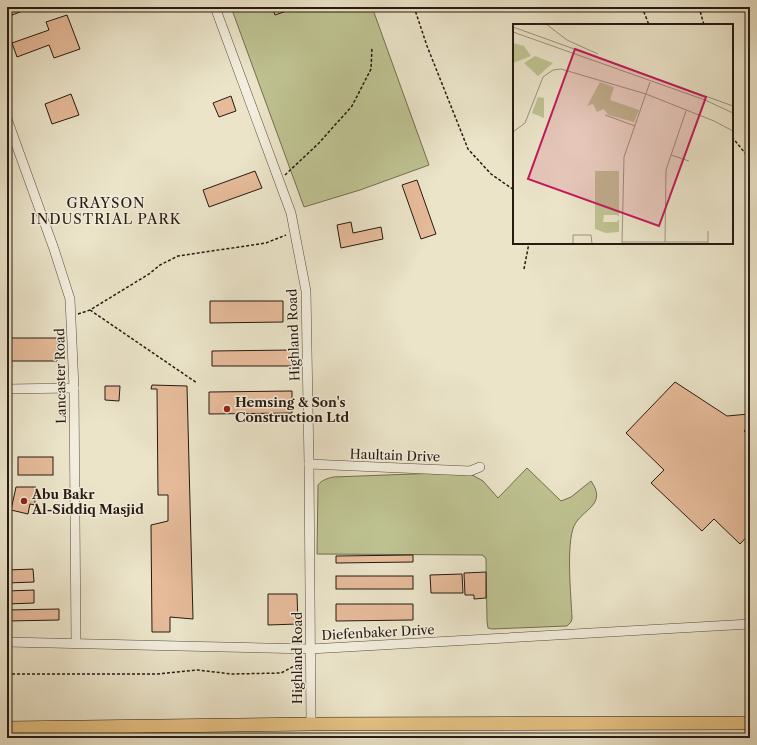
<svg xmlns="http://www.w3.org/2000/svg" width="757" height="745" font-family="'Libre Caslon Text',serif">
	<style>
		.green { fill: #bec291; stroke: #726e50 }
		.building { fill: #e6bb9a; stroke: #271a10 }
		.lines { fill: none; stroke-linecap: round; stroke-linejoin: round }
		.minor-casing { stroke: #584c3e; stroke-width: 10 }
		.highway-casing { stroke: #271a10; stroke-width: 14 }
		.path { stroke: #271a10; stroke-width: 1.5; stroke-dasharray: 3 2; stroke-linecap: butt }
		.minor { stroke: #f2eddc; stroke-width: 9 }
		.highway { stroke: #e6c284; stroke-width: 13 }
		.poi-dot { fill: #8f2418; stroke: #f2eddc; stroke-width: 1.5 }
		.labels { text-anchor: middle; dominant-baseline: central; stroke-width: 3; stroke-linejoin: round; paint-order: stroke }
		.street-label { font-size: 13px; fill: #271a10; stroke: #f2eddc }
		.poi-label { font-size: 13px; font-weight: bold; fill: #271a10; stroke: #f2eddc; text-anchor: start }
		.neighbourhood-label { font-size: 14px; letter-spacing: 1px; fill: #271a10; stroke: #f2eddc }
		.inset-road { fill: none; stroke: #9d937f; stroke-width: 1 }
		.view { fill: #c2185b; fill-opacity: 0.15; stroke: #c2185b; stroke-width: 2 }
		.inset-edge { fill: none; stroke: #271a10; stroke-width: 2 }
	</style>
	<rect width="100%" height="100%" fill="#ebe4c9"/>
	<filter id="stains"><feTurbulence type="fractalNoise" baseFrequency=".005" numOctaves="4"/><feColorMatrix values="0 0 0 0 .2 0 0 0 0 .09 0 0 0 0 .02 0 0 0 .5 -.17"/></filter>
	<radialGradient id="worn" r=".72"><stop offset=".6" stop-color="#630" stop-opacity="0"/><stop offset="1" stop-color="#630" stop-opacity=".3"/></radialGradient>
	<g class="green">
		<polygon points="231,7 372,7 429,165 360,190 304,207"/>
		<path d="M527,468l34,33 10,-4 20,-16c17,24 -9,28 -17,45 -8,18 -3,70 -2,92l-1,4 -4,4 -75,3 -4,-1 -1,-7 -1,-62 -1,-2 -3,-2 -165,-1 1,-69c4,-5 8,-6 15,-8l134,-5 16,9 15,17z"/>
	</g>
	<g class="building">
		<polygon points="7,7 33,7 7,17"/>
		<polygon points="272,7 298,7 275,15"/>
		<polygon points="67,15 80,49 54,58 49,45 17,57 12,43 49,30 46,22"/>
		<polygon points="71,94 79,115 52,124 45,104"/>
		<polygon points="231,96 236,111 219,117 213,103"/>
		<polygon points="255,171 262,188 209,207 203,190"/>
		<polygon points="417,180 436,234 421,239 402,185"/>
		<polygon points="351,222 353,233 381,227 383,239 341,248 337,225"/>
		<polygon points="210,301 283,301 283,322 210,323"/>
		<polygon points="7,338 58,338 57,361 7,361"/>
		<polygon points="293,350 293,366 212,366 212,351"/>
		<polygon points="675,382 727,416 749,414 750,415 750,424 744,431 750,436 750,533 740,544 714,519 702,531 651,483 664,470 626,433"/>
		<polygon points="152,385 187,386 193,619 170,617 170,632 152,632 151,525 168,521 168,495 158,495 157,389 151,389"/>
		<polygon points="105,386 120,386 119,401 105,400"/>
		<polygon points="292,391 292,413 209,414 209,392"/>
		<rect x="18" y="457" width="35" height="18"/>
		<polygon points="16,487 36,487 35,491 37,491 38,498 35,498 35,505 30,504 28,514 11,510"/>
		<polygon points="413,555 413,562 336,563 336,556"/>
		<polygon points="33,569 34,582 7,583 7,570"/>
		<polygon points="486,572 486,598 474,599 474,595 465,595 464,573"/>
		<polygon points="462,574 463,593 431,593 430,575"/>
		<rect x="336" y="576" width="77" height="13"/>
		<polygon points="34,590 34,603 7,604 7,591"/>
		<polygon points="268,594 297,594 298,624 268,625"/>
		<polygon points="336,604 413,604 413,620 336,621"/>
		<polygon points="59,609 59,620 7,621 7,610"/>
	</g>
	<g class="lines">
		<g class="minor-casing">
			<g id="minor">
				<polyline points="215,7 291,213 306,291 309,464 311,724"/>
				<polyline points="7,119 54,249 70,299 74,388 76,643"/>
				<polyline points="7,389 74,388"/>
				<polyline points="309,464 470,471 480,467"/>
				<polyline points="7,642 310,649 750,624"/>
			</g>
		</g>
		<g class="highway-casing">
			<polyline id="highway" points="7,728 311,724 750,723"/>
		</g>
		<g class="path">
			<polyline points="414,7 427,46 468,149 491,174 514,190"/>
			<polyline points="642,7 649,25"/>
			<polyline points="699,7 704,25"/>
			<polyline points="645,11 660,7"/>
			<polyline points="732,137 750,159"/>
			<polyline points="285,175 319,143 352,106 371,69 372,47"/>
			<polyline points="524,269 529,243"/>
			<polyline points="90,310 197,383"/>
			<polyline points="78,314 90,310 149,274 160,265 178,256 266,243 286,235"/>
			<polyline points="7,674 158,674 197,670 232,674 281,673 300,663 302,661"/>
		</g>
		<use href="#minor" class="minor"/>
		<use href="#highway" class="highway"/>
	</g>
	<g class="poi-dot">
		<circle cx="227" cy="409" r="4"/>
		<circle cx="24" cy="501" r="4"/>
	</g>
	<g class="labels">
		<g class="street-label">
			<text transform="translate(293 335) rotate(-92)">Highland Road</text>
			<text transform="translate(60 376) rotate(-91)">Lancaster Road</text>
			<text transform="translate(395 455) rotate(2)">Haultain Drive</text>
			<text transform="translate(378 632) rotate(-3)">Diefenbaker Drive</text>
			<text transform="translate(297 658) rotate(-90)">Highland Road</text>
		</g>
		<g class="poi-label">
			<text x="235" y="402">Hemsing &amp; Son's<tspan x="235" dy="15">Construction Ltd</tspan></text>
			<text x="32" y="494">Abu Bakr<tspan x="32" dy="15">Al-Siddiq Masjid</tspan></text>
		</g>
		<g class="neighbourhood-label">
			<text x="106" y="203">GRAYSON<tspan x="106" dy="16">INDUSTRIAL PARK</tspan></text>
		</g>
	</g>
	<g transform="translate(513 24)">
		<rect width="220" height="220" fill="#ebe4c9"/>
		<path d="M0,19l11,3 7,10 -18,7zM22,32l18,7 -15,13 -14,-13zM87,58l14,5 -4,13 29,10 -5,12 -26,-7 -4,-6 -7,3 -4,-8 -6,2zM25,73l6,1v20l-12,-5zM82,147h24v46l-2,-2h-13l-1,7h14l2,-3v13l-13,1 -11,-4z" fill="#bec291"/>
		<path class="inset-road" d="M33,0l21,16 31,14M0,3l220,79M0,8l192,68 28,13M92,91l30,11M0,108l12,-9 18,-46 10,-7 8,-1 85,25 68,27 19,10M158,131l18,6M195,207v13M109,218h86M152,218l1,-72 20,-59M60,220v-9h18l1,9M109,220l2,-87 26,-75"/>
		<path class="view" d="M62,25l131,48 -47,129 -131,-47z"/>
		<rect width="220" height="220" class="inset-edge"/>
	</g>
	<rect width="757" height="745" fill="none" stroke="#ebe4c9" stroke-width="24"/>
	<rect x="8" y="8" width="741" height="729" fill="none" stroke="#271a10" stroke-width="2"/>
	<rect x="12" y="12" width="733" height="721" fill="none" stroke="#271a10"/>
	<rect width="100%" height="100%" filter="url(#stains)"/>
	<rect width="100%" height="100%" fill="url(#worn)"/>
</svg>
